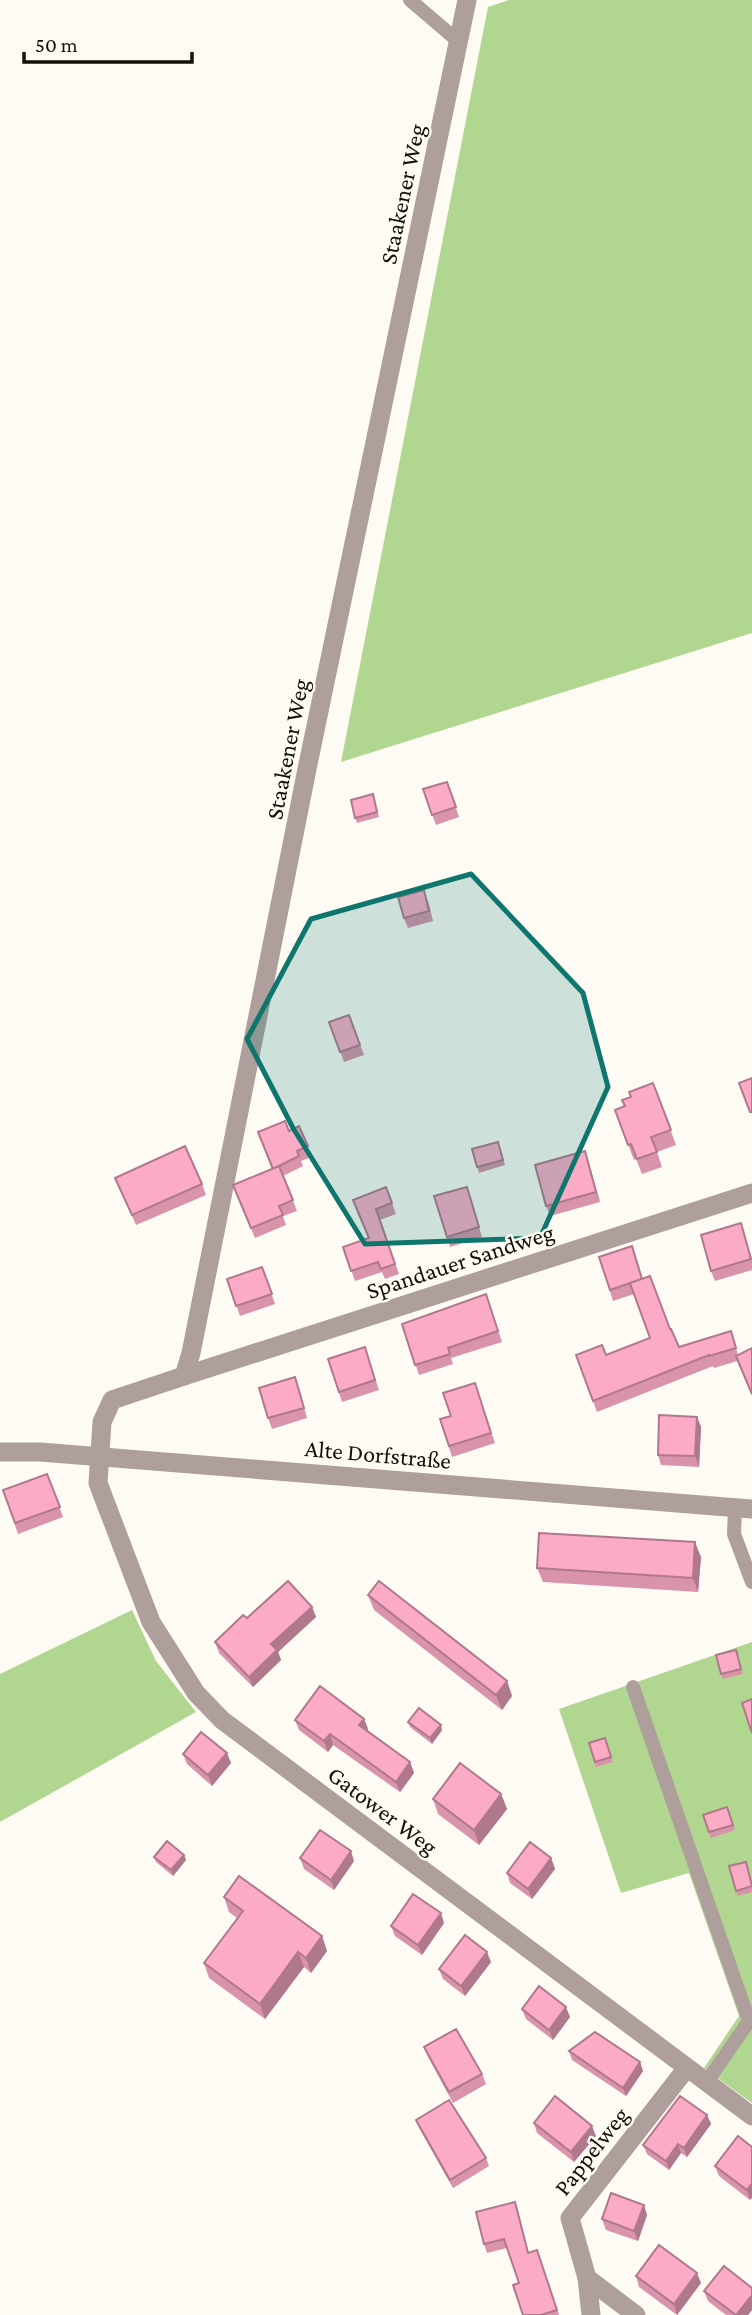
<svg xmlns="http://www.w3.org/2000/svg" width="752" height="2315" font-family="'Crimson Pro',serif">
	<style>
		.green { fill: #b1d690 }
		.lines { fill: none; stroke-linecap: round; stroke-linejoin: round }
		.service { stroke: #af9f9c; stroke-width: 14 }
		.minor { stroke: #af9f9c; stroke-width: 19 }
		.tertiary { stroke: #af9f9c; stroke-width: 19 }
		.wall { fill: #d993ab }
		.shaded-wall { fill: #b0788b }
		.building { fill: #fcabc7; stroke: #b0788b; stroke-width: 2 }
		.marked { fill: #0f766e; fill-opacity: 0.2; stroke: #0f766e; stroke-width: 5; stroke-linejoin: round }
		.labels { text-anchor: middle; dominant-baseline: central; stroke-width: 5; stroke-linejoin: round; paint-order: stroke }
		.street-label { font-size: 24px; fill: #151005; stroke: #fefbf5 }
	</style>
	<rect width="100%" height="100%" fill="#fefbf5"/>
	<g class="green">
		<polygon points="509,0 752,0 752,633 341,762 488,7"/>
		<polygon points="132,1610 156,1661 196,1712 0,1822 0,1674"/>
		<polygon points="752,1642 752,2103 704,2068 739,2016 689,1873 621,1893 559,1709"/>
	</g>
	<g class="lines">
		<g class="service">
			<polyline points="410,0 458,41"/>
			<polyline points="735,1508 734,1534 752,1582"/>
			<polyline points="633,1687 749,2021 706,2083"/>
		</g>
		<g class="minor">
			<polyline points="467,0 307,769 191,1353 184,1376 112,1400 102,1422 98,1483 151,1622 196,1693 222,1720 752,2116"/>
			<polyline points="184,1376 752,1193"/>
			<polyline points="587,2278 636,2315"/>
			<polyline points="591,2315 587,2278 570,2218 686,2069"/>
		</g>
		<polyline class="tertiary" points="0,1452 40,1452 752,1509"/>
	</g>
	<g class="wall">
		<polygon points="447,782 459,817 436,825 423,789"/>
		<polygon points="375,800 379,817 357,823 355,818"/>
		<polygon points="428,900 433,921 408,928 404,918"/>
		<polygon points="349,1015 364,1055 344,1062 329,1022"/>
		<polygon points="653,1083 676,1145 657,1152 662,1167 642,1174 636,1159 634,1160 615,1110 624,1106 631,1097"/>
		<polygon points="299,1126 311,1157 301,1161 303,1166 283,1176 297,1211 283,1216 286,1225 255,1238 237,1195 272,1169 258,1132 289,1131"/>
		<polygon points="498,1142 505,1165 479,1173 472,1149"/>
		<polygon points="588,1161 600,1202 550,1216 546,1206"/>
		<polygon points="115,1178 202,1184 206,1195 136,1225"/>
		<polygon points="386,1187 396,1214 380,1220 399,1274 385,1279 382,1272 355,1281 343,1247 368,1238 353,1200"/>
		<polygon points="467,1187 482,1237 450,1247 447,1237"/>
		<polygon points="741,1223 752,1260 752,1270 715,1281 711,1271"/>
		<polygon points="599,1257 643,1279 679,1347 731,1331 738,1355 752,1348 752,1396 737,1361 714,1368 713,1366 597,1412 576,1355 606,1355 650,1338 634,1294 613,1301"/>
		<polygon points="262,1267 275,1304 240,1316 227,1279"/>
		<polygon points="486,1294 502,1342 451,1358 453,1364 419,1375 402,1324"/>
		<polygon points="365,1347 379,1390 342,1402 328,1359"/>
		<polygon points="295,1377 307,1418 272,1429 268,1418"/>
		<polygon points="475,1383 495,1443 452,1457 440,1419 451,1416"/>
		<polygon points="697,1417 701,1427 699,1467 661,1465 658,1455"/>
		<polygon points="47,1474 63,1517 18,1534 3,1490"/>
		<polygon points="701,1557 698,1592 543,1582 537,1568"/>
		<polygon points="368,1595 507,1681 512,1696 502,1710 374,1610"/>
		<polygon points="312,1607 316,1617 278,1652 281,1660 253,1687 219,1653 215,1642 247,1618"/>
		<polygon points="736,1650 743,1674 723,1679 721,1674"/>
		<polygon points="364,1719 368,1729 367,1730 410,1762 414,1773 400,1792 333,1745 328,1752 299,1730 295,1720"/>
		<polygon points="408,1722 442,1730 432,1744 410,1727"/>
		<polygon points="605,1738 613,1762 596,1767 589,1743"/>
		<polygon points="183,1754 231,1763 212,1786 187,1764"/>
		<polygon points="501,1794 507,1809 479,1845 438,1814 433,1799"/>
		<polygon points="727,1807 735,1830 711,1838 703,1815"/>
		<polygon points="184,1855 186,1860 173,1876 156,1862 154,1857"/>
		<polygon points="300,1858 354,1861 334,1890 304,1869"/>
		<polygon points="551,1858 555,1869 532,1899 510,1883 507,1873"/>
		<polygon points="752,1882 752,1892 738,1896 736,1891"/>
		<polygon points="224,1897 322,1936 327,1951 311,1973 304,1967 265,2019 209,1978 204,1963 237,1918 229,1912"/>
		<polygon points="444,1923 422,1955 395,1936 391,1926"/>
		<polygon points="491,1962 465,1996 443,1979 439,1969"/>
		<polygon points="522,2009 570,2017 553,2040 526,2019"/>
		<polygon points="424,2047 482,2074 486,2084 453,2103 428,2057"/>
		<polygon points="569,2051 640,2062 643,2071 626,2096 572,2060"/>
		<polygon points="707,2115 711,2124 687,2157 681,2153 669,2170 647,2154 643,2145"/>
		<polygon points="416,2120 486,2158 489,2166 453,2188 419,2128"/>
		<polygon points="534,2123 596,2136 574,2162 537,2133"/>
		<polygon points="738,2136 750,2200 719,2176 715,2166"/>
		<polygon points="515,2202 529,2253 537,2250 559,2315 523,2315 519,2283 507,2248 487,2253 484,2244"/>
		<polygon points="647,2215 638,2241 606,2230 602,2219"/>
		<polygon points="636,2276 701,2283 677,2315 639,2287"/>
		<polygon points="704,2291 752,2310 748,2315 726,2315 708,2301"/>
	</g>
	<g class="shaded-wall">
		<polygon points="585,1151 588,1161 600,1202 596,1192"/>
		<polygon points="697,1417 701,1427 699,1467 695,1456"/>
		<polygon points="695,1542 701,1557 698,1592 693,1578"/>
		<polygon points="312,1607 316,1617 278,1652 281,1660 253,1687 249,1677 271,1644"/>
		<polygon points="507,1681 512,1696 502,1710 496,1695"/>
		<polygon points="364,1719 368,1729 363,1735 359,1725"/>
		<polygon points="441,1725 442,1730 432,1744 430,1738"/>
		<polygon points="330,1734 333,1745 328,1752 324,1741"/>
		<polygon points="227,1753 231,1763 212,1786 208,1775"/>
		<polygon points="410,1762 414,1773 400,1792 396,1782"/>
		<polygon points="501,1794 507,1809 479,1845 474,1830"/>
		<polygon points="351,1851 354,1861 334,1890 331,1880"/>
		<polygon points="184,1855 186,1860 173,1876 171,1870"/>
		<polygon points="551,1858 555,1869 532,1899 528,1889"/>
		<polygon points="441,1913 444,1923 422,1955 418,1945"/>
		<polygon points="322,1936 327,1951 311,1973 306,1958"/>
		<polygon points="298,1952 304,1967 265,2019 260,2004"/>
		<polygon points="487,1952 491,1962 465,1996 461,1986"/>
		<polygon points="566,2007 570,2017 553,2040 549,2030"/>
		<polygon points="640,2062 643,2071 626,2096 623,2088"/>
		<polygon points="707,2115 711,2124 687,2157 684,2148"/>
		<polygon points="592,2126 596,2136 574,2162 571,2152"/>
		<polygon points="678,2144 681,2153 669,2170 666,2161"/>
		<polygon points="752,2183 752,2198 750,2200 747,2190"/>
		<polygon points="515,2202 518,2211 531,2263 528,2253"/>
		<polygon points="644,2205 647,2215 638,2241 634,2231"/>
		<polygon points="697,2273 701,2283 677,2315 674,2304"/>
		<polygon points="752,2295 752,2310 748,2315 736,2315"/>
	</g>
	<g class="building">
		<polygon points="447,782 456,807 432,815 423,789"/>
		<polygon points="373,794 377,812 355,818 351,800"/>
		<polygon points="424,890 429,911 404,918 398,897"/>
		<polygon points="349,1015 360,1045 340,1052 329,1022"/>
		<polygon points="752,1078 752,1112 750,1112 739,1083"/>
		<polygon points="653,1083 671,1130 651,1137 657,1152 637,1159 631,1144 628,1145 615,1110 625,1106 622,1100 631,1097 629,1092"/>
		<polygon points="285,1121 289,1131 299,1126 308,1146 297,1151 299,1156 273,1169 258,1132"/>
		<polygon points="498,1142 503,1160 477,1167 472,1149"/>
		<polygon points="185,1146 202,1184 132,1215 115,1178"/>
		<polygon points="585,1151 596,1192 546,1206 535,1165"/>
		<polygon points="279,1166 293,1200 279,1206 283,1215 251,1228 233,1185"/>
		<polygon points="386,1187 392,1203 376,1209 395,1264 381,1269 378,1262 351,1271 343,1247 369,1238 353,1200"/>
		<polygon points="467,1187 479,1227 447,1237 434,1196"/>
		<polygon points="741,1223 751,1259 711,1271 701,1235"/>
		<polygon points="632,1246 642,1279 610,1290 599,1257"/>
		<polygon points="262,1267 272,1294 236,1306 227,1279"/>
		<polygon points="650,1276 670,1329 671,1329 679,1347 731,1331 736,1348 709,1356 709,1355 593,1401 576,1355 602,1345 606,1355 650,1338 630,1283"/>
		<polygon points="486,1294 498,1331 448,1348 450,1354 415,1365 402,1324"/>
		<polygon points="365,1347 375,1380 339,1392 328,1359"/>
		<polygon points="752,1348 752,1394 736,1356"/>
		<polygon points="295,1377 304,1408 268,1418 259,1388"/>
		<polygon points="475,1383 491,1433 449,1446 440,1419 451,1416 443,1393"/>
		<polygon points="659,1415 697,1417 695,1456 658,1455"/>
		<polygon points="47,1474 60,1507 15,1523 3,1490"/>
		<polygon points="539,1533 695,1542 693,1578 537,1568"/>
		<polygon points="288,1581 312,1607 271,1644 277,1650 249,1677 215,1642 243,1615 247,1618"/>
		<polygon points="379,1581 507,1681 496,1695 368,1595"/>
		<polygon points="736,1650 741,1669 721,1674 716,1655"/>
		<polygon points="320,1686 364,1719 359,1725 410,1762 396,1782 330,1734 324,1741 295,1720"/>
		<polygon points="752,1699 752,1733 742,1703"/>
		<polygon points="419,1708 441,1725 430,1738 408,1722"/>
		<polygon points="201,1732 227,1753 208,1775 183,1754"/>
		<polygon points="605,1738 611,1757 595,1762 589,1743"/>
		<polygon points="460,1763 501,1794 474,1830 433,1799"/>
		<polygon points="727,1807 733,1825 709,1832 703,1815"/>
		<polygon points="320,1830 351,1851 331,1880 300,1858"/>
		<polygon points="167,1841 184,1855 171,1870 154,1857"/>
		<polygon points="530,1842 551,1858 528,1889 507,1873"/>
		<polygon points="746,1862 752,1886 736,1891 729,1866"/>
		<polygon points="239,1876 322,1936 306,1958 298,1952 260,2004 204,1963 243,1911 224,1897"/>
		<polygon points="413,1894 441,1913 418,1945 391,1926"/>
		<polygon points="465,1935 487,1952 461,1986 439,1969"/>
		<polygon points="539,1986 566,2007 549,2030 522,2009"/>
		<polygon points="456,2029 482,2074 449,2092 424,2047"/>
		<polygon points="595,2032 640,2062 623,2088 569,2051"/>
		<polygon points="555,2096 592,2126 571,2152 534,2123"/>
		<polygon points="680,2096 707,2115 684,2148 678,2144 666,2161 643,2145"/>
		<polygon points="449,2100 486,2158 450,2180 416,2120"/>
		<polygon points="738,2136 752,2147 752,2183 747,2190 715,2166"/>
		<polygon points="611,2193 644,2205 634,2231 602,2219"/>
		<polygon points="515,2202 528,2253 537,2250 557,2310 541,2315 523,2315 513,2285 519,2283 504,2239 484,2244 476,2212"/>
		<polygon points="659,2245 697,2273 674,2304 636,2276"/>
		<polygon points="724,2266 752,2288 752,2295 736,2315 704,2291"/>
	</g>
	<path class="marked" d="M471,874l112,119 25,94 -68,151 -175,6 -72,-116 -46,-89 64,-120z"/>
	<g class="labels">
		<g class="street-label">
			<text transform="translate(402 194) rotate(-78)">Staakener Weg</text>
			<text transform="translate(287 749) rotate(-79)">Staakener Weg</text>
			<text transform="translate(460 1261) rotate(-18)">Spandauer Sandweg</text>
			<text transform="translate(378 1454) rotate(5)">Alte Dorfstraße</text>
			<text transform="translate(383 1810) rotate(37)">Gatower Weg</text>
			<text transform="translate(591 2151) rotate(-52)">Pappelweg</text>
		</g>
	</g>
	<path d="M24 52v10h168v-10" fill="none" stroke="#151005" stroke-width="3.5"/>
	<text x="35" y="52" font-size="21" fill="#151005" stroke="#fefbf5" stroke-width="5" paint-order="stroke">50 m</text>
</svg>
